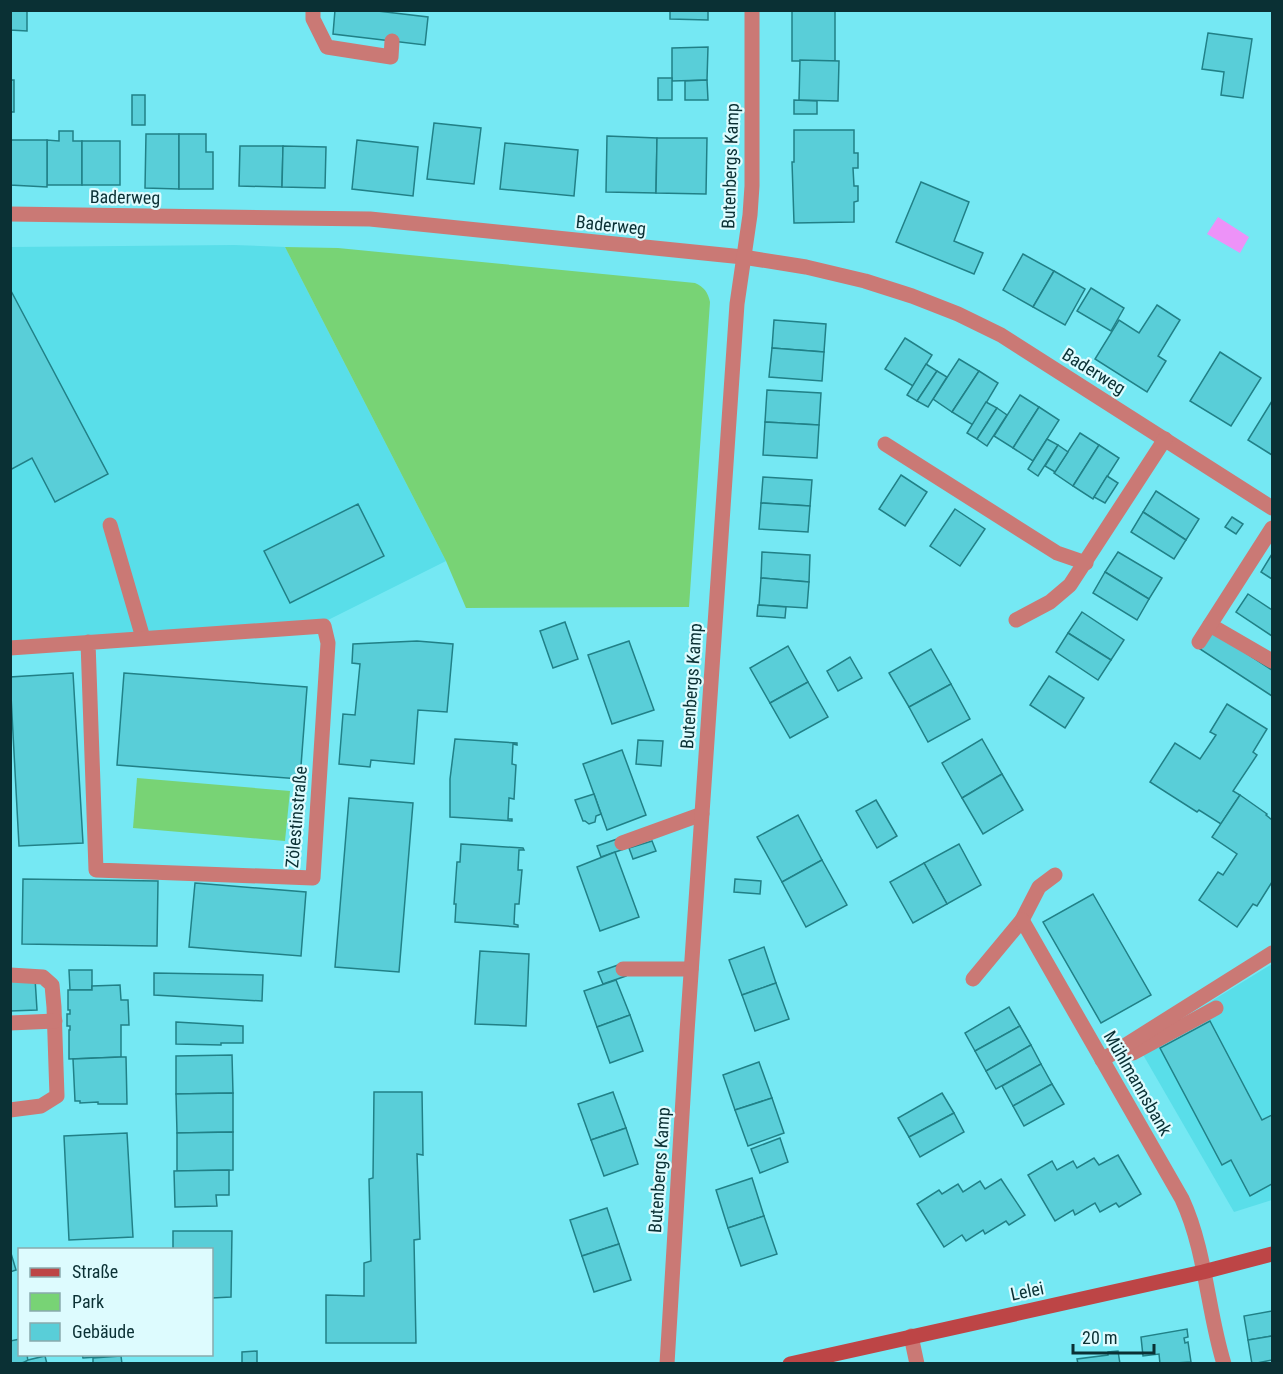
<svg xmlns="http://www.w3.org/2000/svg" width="1283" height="1374" font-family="'Roboto Condensed',sans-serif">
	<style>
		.built { fill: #59dee9 }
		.green { fill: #78d375 }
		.water { fill: #ed92f8 }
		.building { fill: #59ced8; stroke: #218087; stroke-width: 1.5 }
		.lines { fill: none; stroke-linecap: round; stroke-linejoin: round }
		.lane { stroke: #ca7975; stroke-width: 15 }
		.street { stroke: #ca7975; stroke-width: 15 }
		.secondary { stroke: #bd4546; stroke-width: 15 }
		.labels { text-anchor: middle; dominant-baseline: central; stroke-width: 4.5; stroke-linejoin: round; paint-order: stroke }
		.street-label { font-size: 18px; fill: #0a3034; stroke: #ddfbfe }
	</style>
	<rect width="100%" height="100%" fill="#75e8f3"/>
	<g class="built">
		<polygon points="234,245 285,247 446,561 324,622 11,642 11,247"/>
		<polygon points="1272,964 1272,1200 1234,1212 1138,1046"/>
	</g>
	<g class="green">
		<path d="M285,247l53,1 357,35c9,4 13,9 15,19l-21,305 -223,1 -20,-47z"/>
		<polygon points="137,778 290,791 285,841 133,828"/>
	</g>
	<polygon class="water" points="1218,217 1249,237 1240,253 1207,234"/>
	<g class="building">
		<polygon points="10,10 27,10 27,31 10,30"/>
		<polygon points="335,10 369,10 428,17 425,45 333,34"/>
		<polygon points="670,10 708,10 708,20 670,19"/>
		<rect x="792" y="10" width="43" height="51"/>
		<polygon points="1208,33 1252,39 1243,98 1221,95 1224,72 1202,69"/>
		<polygon points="708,47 707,80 672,81 672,48"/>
		<polygon points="800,60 839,61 838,101 799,100"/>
		<rect x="658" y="78" width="14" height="22"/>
		<rect x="10" y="80" width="4" height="32"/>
		<polygon points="707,80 708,100 685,100 685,81"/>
		<rect x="132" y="95" width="13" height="30"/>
		<polygon points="794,100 817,101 817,114 794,114"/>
		<polygon points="434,123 481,128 474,184 427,179"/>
		<polygon points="794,130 854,130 854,153 858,153 858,168 853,168 854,186 858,186 858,201 854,202 854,222 794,223 792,162 794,162"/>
		<polygon points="59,131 73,131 73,141 82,141 82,185 47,185 47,140 59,141"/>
		<polygon points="146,134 179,134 179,189 145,188"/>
		<polygon points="179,134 206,134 206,152 213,152 213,189 179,189"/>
		<polygon points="607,136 657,138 656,193 606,192"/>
		<polygon points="657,138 707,138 706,194 656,193"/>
		<polygon points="10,140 47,140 47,187 10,185"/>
		<polygon points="357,140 418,147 413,196 352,189"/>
		<rect x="82" y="141" width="38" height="44"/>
		<polygon points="505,143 578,150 574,196 500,189"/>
		<polygon points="240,146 283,146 282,187 239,186"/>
		<polygon points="283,146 326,147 325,188 282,187"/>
		<polygon points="921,182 969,202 954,241 983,253 974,274 896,242"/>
		<polygon points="1023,254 1054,271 1033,307 1003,290"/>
		<polygon points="1054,271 1085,289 1065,325 1033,307"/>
		<polygon points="1091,288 1124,308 1111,331 1077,311"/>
		<polygon points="10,289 108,474 55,502 32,458 10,470"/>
		<polygon points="1157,305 1180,320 1158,356 1166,361 1147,392 1095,359 1119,320 1139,333"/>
		<polygon points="774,320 826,324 824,352 772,348"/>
		<polygon points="905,338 932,355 913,386 885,369"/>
		<polygon points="772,348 824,352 822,381 769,377"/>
		<polygon points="1220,352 1261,378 1231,426 1190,401"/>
		<polygon points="959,359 979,371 952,412 933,399"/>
		<polygon points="926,364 937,371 917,401 907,395"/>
		<polygon points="937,371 947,377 928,407 917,401"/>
		<polygon points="979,371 998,383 973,425 952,412"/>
		<polygon points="767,390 821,393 819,425 765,422"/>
		<polygon points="1020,395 1039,407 1013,448 994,436"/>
		<polygon points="1272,401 1272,455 1248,440"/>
		<polygon points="986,402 997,408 977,439 967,433"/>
		<polygon points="1039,407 1059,420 1033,461 1013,448"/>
		<polygon points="997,408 1007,415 987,446 977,439"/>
		<polygon points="765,422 819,425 817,458 763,455"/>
		<polygon points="1080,433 1099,445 1073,486 1054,473"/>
		<polygon points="1047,439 1058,445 1038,476 1028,469"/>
		<polygon points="1058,445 1068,452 1055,472 1045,466"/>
		<polygon points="1099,445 1119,458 1093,499 1073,486"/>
		<polygon points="901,475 927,492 905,526 879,509"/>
		<polygon points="1107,476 1118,483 1105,503 1094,497"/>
		<polygon points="763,477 812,480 810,506 761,503"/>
		<polygon points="1156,491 1199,519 1186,540 1143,512"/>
		<polygon points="761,503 810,506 808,532 759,529"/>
		<polygon points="358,504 384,556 290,603 264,551"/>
		<polygon points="955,509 985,529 960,566 930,546"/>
		<polygon points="1143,512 1186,540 1174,559 1131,532"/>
		<polygon points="1232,517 1243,524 1236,534 1225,527"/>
		<polygon points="762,552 810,555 809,582 761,578"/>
		<polygon points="1118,552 1162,578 1149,599 1105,572"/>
		<polygon points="1272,554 1272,579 1261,572"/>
		<polygon points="1105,572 1149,599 1137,620 1093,593"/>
		<polygon points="761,578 809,582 807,608 759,605"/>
		<polygon points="1248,594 1272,610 1272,636 1236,612"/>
		<polygon points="758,605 786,607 785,618 757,616"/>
		<polygon points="1082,612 1124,640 1111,660 1068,633"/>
		<polygon points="565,622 578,659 553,668 540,631"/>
		<polygon points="1211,630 1272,670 1272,696 1200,649"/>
		<polygon points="1068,633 1111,660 1098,680 1056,652"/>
		<polygon points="417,641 453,644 447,712 418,710 414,764 371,760 370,767 339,764 343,714 355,715 360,664 352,663 353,644"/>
		<polygon points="629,641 654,710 612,724 588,655"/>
		<polygon points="788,646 808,682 770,703 750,668"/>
		<polygon points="931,649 951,684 909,707 889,673"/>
		<polygon points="850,657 862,678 838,691 827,671"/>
		<polygon points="73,673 83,843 19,846 10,677"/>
		<polygon points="124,673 307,687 300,779 117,765"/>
		<polygon points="1049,676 1084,698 1065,728 1030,705"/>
		<polygon points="808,682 828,717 790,738 770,703"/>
		<polygon points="951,684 970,719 928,742 909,707"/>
		<polygon points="1227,704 1267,729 1253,752 1257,755 1233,791 1240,795 1221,824 1199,810 1197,812 1150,782 1175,743 1200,759 1216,735 1210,732"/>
		<polygon points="455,739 517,743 517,745 513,744 512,764 516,765 514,799 509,798 508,819 512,819 512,821 450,817 450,779"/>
		<polygon points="982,739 1002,774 962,798 942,763"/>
		<polygon points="638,740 663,741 661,766 636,764"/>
		<polygon points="622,750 646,815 607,830 583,764"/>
		<polygon points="1002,774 1023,810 983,834 962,798"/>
		<polygon points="594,794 601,814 596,816 595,822 589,824 585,821 583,821 575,800"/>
		<polygon points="1240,795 1267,814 1266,815 1272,820 1272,882 1257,906 1253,904 1237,927 1199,900 1218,872 1223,875 1237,854 1212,837"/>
		<polygon points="349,798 413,803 399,972 335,967"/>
		<polygon points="876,800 897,836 877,848 856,811"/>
		<polygon points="798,815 822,860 782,882 757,837"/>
		<polygon points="620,838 624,849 601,857 597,846"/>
		<polygon points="652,841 656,851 633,859 629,848"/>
		<polygon points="461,844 523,848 524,850 519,850 518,870 522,870 519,904 515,904 514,924 518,925 518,927 455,922 456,904 454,904 457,862 460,862"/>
		<polygon points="959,844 981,885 947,904 924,863"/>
		<polygon points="615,852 639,917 600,931 577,867"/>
		<polygon points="822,860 847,905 806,927 782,882"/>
		<polygon points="924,863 947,904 913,923 890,882"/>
		<polygon points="23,879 158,881 157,946 22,944"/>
		<polygon points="735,879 761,881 760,894 734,892"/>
		<polygon points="195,883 306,892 301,956 189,947"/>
		<polygon points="1093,894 1151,995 1101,1023 1043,922"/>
		<polygon points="764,947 776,983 742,995 729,960"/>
		<polygon points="480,951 529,954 526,1026 475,1024"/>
		<polygon points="621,964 626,976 603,984 598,972"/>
		<polygon points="69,970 92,970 92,990 70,990"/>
		<polygon points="154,973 263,975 262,1001 154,995"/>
		<polygon points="35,978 37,1010 10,1011 10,979"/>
		<polygon points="616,980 630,1015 597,1027 584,991"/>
		<polygon points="776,983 789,1019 755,1031 742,995"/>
		<polygon points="120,985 121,1000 128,1000 129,1025 121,1025 121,1057 69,1059 69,1030 70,1030 70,1026 67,1026 67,1014 70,1014 70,1010 68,1010 68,990 92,990 92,986"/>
		<polygon points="1009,1007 1020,1026 975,1051 965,1033"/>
		<polygon points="630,1015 643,1051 610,1063 597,1027"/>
		<polygon points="1210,1021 1262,1120 1272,1115 1272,1184 1250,1196 1231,1160 1222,1165 1160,1048"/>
		<polygon points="176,1022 243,1026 243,1043 221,1043 221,1045 176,1044"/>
		<polygon points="1020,1026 1031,1045 986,1071 975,1051"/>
		<polygon points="1031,1045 1041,1064 996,1089 986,1071"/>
		<polygon points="232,1055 233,1093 176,1094 176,1056"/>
		<polygon points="121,1057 126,1057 127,1104 98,1104 98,1102 80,1103 80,1101 75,1101 73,1059"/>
		<polygon points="759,1062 772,1098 735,1110 723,1075"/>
		<polygon points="1041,1064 1052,1084 1013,1106 1002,1086"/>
		<polygon points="1052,1084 1064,1104 1024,1126 1013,1106"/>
		<polygon points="374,1092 422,1092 423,1155 417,1154 420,1239 414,1240 416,1343 326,1343 326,1295 364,1296 364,1263 371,1261 369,1179 373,1178"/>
		<polygon points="613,1092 626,1128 591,1140 578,1104"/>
		<polygon points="233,1093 233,1132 177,1133 176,1094"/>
		<polygon points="942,1093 954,1113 909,1137 898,1118"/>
		<polygon points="772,1098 784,1133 748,1146 735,1110"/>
		<polygon points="954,1113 964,1132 920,1157 909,1137"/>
		<polygon points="626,1128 638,1164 604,1176 591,1140"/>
		<polygon points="233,1132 233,1170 177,1171 177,1133"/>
		<polygon points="127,1133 133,1237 69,1240 64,1136"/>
		<polygon points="780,1138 788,1162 760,1173 751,1149"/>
		<polygon points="1118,1155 1141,1194 1119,1207 1116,1203 1100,1212 1095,1203 1075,1215 1073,1210 1055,1221 1028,1175 1052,1161 1057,1170 1073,1161 1077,1168 1094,1158 1099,1165"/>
		<polygon points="229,1170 229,1195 216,1195 217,1206 175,1207 174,1171"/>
		<polygon points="752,1178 764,1216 728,1228 716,1190"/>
		<polygon points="1001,1179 1025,1215 1009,1225 1006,1221 985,1234 983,1230 966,1241 962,1235 944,1247 917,1204 939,1190 942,1194 958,1184 963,1192 980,1181 985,1189"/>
		<polygon points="607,1208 619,1244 582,1256 570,1220"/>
		<polygon points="764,1216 777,1254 741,1266 728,1228"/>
		<polygon points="173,1231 232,1231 231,1297 212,1298 212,1250 173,1250"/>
		<polygon points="619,1244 631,1280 594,1292 582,1256"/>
		<polygon points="10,1250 16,1270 10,1272"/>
		<polygon points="1272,1311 1272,1336 1248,1340 1244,1316"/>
		<polygon points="1187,1329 1188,1337 1184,1338 1185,1343 1188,1342 1191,1362 1160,1364 1159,1354 1143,1356 1141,1337"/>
		<polygon points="1272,1336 1272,1360 1252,1364 1248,1340"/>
		<polygon points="20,1339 20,1354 27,1354 28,1362 10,1364 10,1341"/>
		<polygon points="257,1351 257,1364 242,1364 242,1352"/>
		<polygon points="1118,1351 1120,1364 1078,1364 1077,1359 1108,1355 1108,1352"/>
		<polygon points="82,1354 128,1354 128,1355 83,1358"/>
		<polygon points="45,1356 47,1364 21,1364 28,1360"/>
		<polygon points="121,1356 122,1364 93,1364 93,1358"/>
	</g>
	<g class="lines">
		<g class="lane">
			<polyline points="313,10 313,19 327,47 391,57 392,41"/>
			<polyline points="110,525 143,638"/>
			<polyline points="1210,625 1272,661"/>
			<polyline points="1199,642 1272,528"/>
			<polyline points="622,843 702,814"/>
			<polyline points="623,969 691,969"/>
			<polyline points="10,975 43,977 52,985 54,1007 57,1096 41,1106 10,1110"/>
			<polyline points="973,979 1022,920 1039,887 1055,875"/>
			<polyline points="10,1023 55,1021"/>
			<polyline points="1133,1053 1216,1008"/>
			<polyline points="1102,1060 1272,953"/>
		</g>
		<g class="street">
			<polyline points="10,214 370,219 743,257 806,267 865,281 912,296 958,314 1001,335 1272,508"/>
			<polyline points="885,444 1057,553 1086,563"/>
			<polyline points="1016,620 1050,602 1070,585 1165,439"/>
			<polyline points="10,648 324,626 328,643 313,878 96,870 88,642"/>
			<path d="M1022,920l160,279c24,52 25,110 42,165"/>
			<polyline points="911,1336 917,1364"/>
			<polyline points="667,1364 687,1032 737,304 750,215 752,186 752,10"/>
		</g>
		<polyline class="secondary" points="790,1364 1203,1272 1272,1254"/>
	</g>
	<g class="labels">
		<g class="street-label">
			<text transform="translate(730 166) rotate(-88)">Butenbergs Kamp</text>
			<text transform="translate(125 197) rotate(1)">Baderweg</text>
			<text transform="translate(611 225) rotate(6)">Baderweg</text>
			<text transform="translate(1094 371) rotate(32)">Baderweg</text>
			<text transform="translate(691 686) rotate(-86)">Butenbergs Kamp</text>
			<text transform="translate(296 817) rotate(-85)">Zölestinstraße</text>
			<text transform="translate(1138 1083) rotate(60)">Mühlmannsbank</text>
			<text transform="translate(659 1170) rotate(-86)">Butenbergs Kamp</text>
			<text transform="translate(1027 1291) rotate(-12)">Lelei</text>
		</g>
	</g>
	<rect width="1283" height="1374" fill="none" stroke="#0a3034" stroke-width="24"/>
	<rect x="18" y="1248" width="195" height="108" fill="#ddfbfe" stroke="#89aaad" stroke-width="1.5"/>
	<rect x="30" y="1268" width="30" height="9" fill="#bd4546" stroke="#89aaad" stroke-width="1.5"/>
	<text x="72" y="1278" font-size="18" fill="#0a3034">Straße</text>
	<rect x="30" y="1293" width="30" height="18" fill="#78d375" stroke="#89aaad" stroke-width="1.5"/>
	<text x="72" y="1308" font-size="18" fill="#0a3034">Park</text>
	<rect x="30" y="1323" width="30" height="18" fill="#59ced8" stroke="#89aaad" stroke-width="1.5"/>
	<text x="72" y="1338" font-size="18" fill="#0a3034">Gebäude</text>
	<path d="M1073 1344v9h81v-9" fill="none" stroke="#0a3034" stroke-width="3"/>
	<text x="1082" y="1344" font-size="18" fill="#0a3034" stroke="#ddfbfe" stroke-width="4.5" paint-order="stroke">20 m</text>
</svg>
